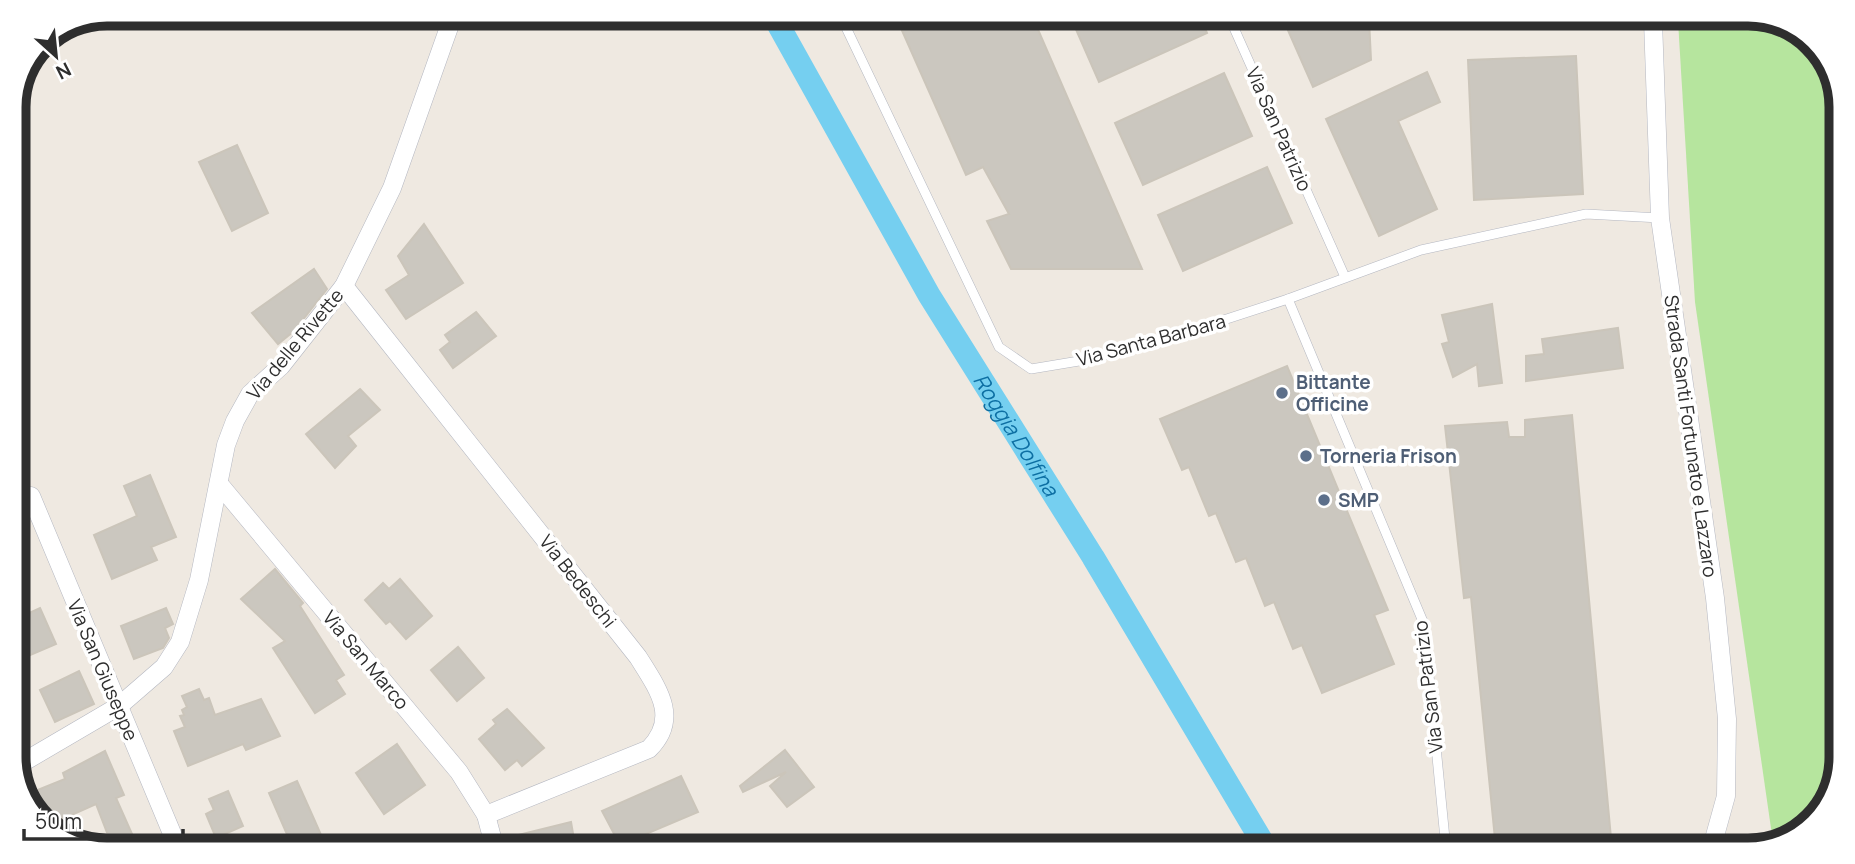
<svg xmlns="http://www.w3.org/2000/svg" width="1855" height="864" font-family="Manrope,sans-serif">
	<style>
		.green { fill: #b6e59e }
		.lines { fill: none; stroke-linecap: round; stroke-linejoin: round }
		.canal { stroke: #75cff0; stroke-width: 23 }
		.building { fill: #cbc7bf; stroke: #cbc5ba; stroke-width: 2 }
		.lane-casing { stroke: #b4b7c1; stroke-width: 10 }
		.street-casing { stroke: #b4b7c1; stroke-width: 19 }
		.lane { stroke: #fff; stroke-width: 9 }
		.street { stroke: #fff; stroke-width: 18 }
		.service-dot { fill: #5c6f8a; stroke: #fff; stroke-width: 2.5 }
		.labels { text-anchor: middle; dominant-baseline: central; stroke-width: 7; stroke-linejoin: round; paint-order: stroke }
		.street-label { font-size: 19px; fill: #2e2e2e; stroke: #fff }
		.service-label { font-size: 19px; font-weight: bold; fill: #4e5e75; stroke: #fff; text-anchor: start }
		.water-label { font-size: 21px; font-style: italic; fill: #0d6fa3; stroke: #fff }
		.rim { fill: none; stroke: #2e2e2e; stroke-width: 9 }
	</style>
	<rect width="100%" height="100%" fill="#efe9e1"/>
	<polygon class="green" points="1678,21 1784,21 1825,55 1841,102 1834,793 1800,834 1773,842 1695,302"/>
	<g class="lines">
		<path class="canal" id="s1" d="M774,17l155,278 164,262 173,291"/>
	</g>
	<g class="building">
		<polygon points="896,17 1033,18 1142,269 1011,269 987,221 1009,214 983,167 966,175"/>
		<polygon points="1071,18 1201,19 1207,33 1099,82"/>
		<polygon points="1283,19 1369,19 1371,60 1313,87"/>
		<polygon points="1576,56 1583,194 1474,200 1468,60"/>
		<polygon points="1427,72 1440,102 1398,121 1437,209 1379,236 1326,119"/>
		<polygon points="1224,73 1252,136 1143,185 1115,123"/>
		<polygon points="237,145 268,213 232,231 199,162"/>
		<polygon points="1267,167 1292,223 1183,271 1158,215"/>
		<polygon points="424,224 463,283 406,319 386,290 409,275 398,256"/>
		<polygon points="314,269 327,289 294,331 278,344 252,313"/>
		<polygon points="1492,304 1502,383 1479,386 1477,364 1453,377 1442,344 1449,342 1442,315"/>
		<polygon points="476,312 496,336 453,368 440,350 450,342 445,335"/>
		<polygon points="1618,328 1623,368 1526,381 1526,356 1544,354 1542,339"/>
		<polygon points="1287,366 1388,610 1374,615 1394,664 1322,693 1302,645 1293,649 1274,602 1265,606 1246,558 1236,562 1216,513 1209,516 1189,467 1182,470 1160,419"/>
		<polygon points="360,389 380,410 348,436 356,446 335,468 306,434"/>
		<polygon points="1572,415 1612,849 1496,849 1471,597 1464,598 1445,426 1507,422 1509,437 1525,437 1525,420"/>
		<polygon points="150,475 176,537 151,547 157,560 112,579 94,535 137,516 124,486"/>
		<polygon points="275,569 303,603 300,606 344,675 336,680 345,694 315,713 273,648 285,641 241,599"/>
		<polygon points="400,579 432,616 406,639 390,621 386,624 365,600 383,583 389,589"/>
		<polygon points="40,608 56,644 21,659 14,644 14,620"/>
		<polygon points="166,608 173,624 165,628 169,638 163,648 134,659 121,626"/>
		<polygon points="458,647 484,678 457,701 431,670"/>
		<polygon points="79,671 94,704 55,722 40,690"/>
		<polygon points="199,689 204,700 209,698 215,715 261,699 280,736 246,750 243,744 188,766 174,731 185,727 180,716 184,715 182,710 187,707 182,696"/>
		<polygon points="507,709 544,748 522,766 517,760 505,770 479,739 496,724 493,720"/>
		<polygon points="397,744 425,785 384,814 356,773"/>
		<polygon points="785,750 814,787 787,807 770,786 786,772 743,792 740,786"/>
		<polygon points="105,751 124,795 116,798 136,843 111,843 96,804 49,825 30,809 25,795 65,779 63,773"/>
		<polygon points="681,776 698,812 620,845 602,811"/>
		<polygon points="297,781 314,819 325,844 292,844 286,832 269,793"/>
		<polygon points="228,791 243,826 216,838 206,814 214,810 209,799"/>
		<polygon points="571,822 575,845 507,845 506,838"/>
	</g>
	<g class="lines">
		<g class="lane-casing">
			<g id="lane">
				<polyline points="841,17 999,347 1031,369 1085,360 1153,343 1288,299 1421,250 1586,214 1660,218"/>
				<polyline points="1230,19 1345,277"/>
				<polyline points="1288,299 1424,624 1446,849"/>
			</g>
		</g>
		<g class="street-casing">
			<g id="street">
				<polyline points="1653,21 1660,218 1715,598 1727,719 1726,796 1711,850"/>
				<path d="M344,286l294,371c20,32 42,61 11,92l-163,66"/>
				<polyline points="220,485 459,772 486,815 494,845"/>
				<polyline points="31,496 176,843"/>
				<polyline points="15,767 119,706 164,667 180,642 199,580 226,445 235,421 250,394 281,366 344,286 392,188 453,16"/>
			</g>
		</g>
		<use href="#lane" class="lane"/>
		<use href="#street" class="street"/>
	</g>
	<g class="service-dot">
		<circle cx="1282" cy="393" r="7"/>
		<circle cx="1306" cy="456" r="7"/>
		<circle cx="1324" cy="500" r="7"/>
	</g>
	<g class="labels">
		<g class="street-label">
			<text transform="translate(1279 129) rotate(66)">Via San Patrizio</text>
			<text transform="translate(1151 340) rotate(-15)">Via Santa Barbara</text>
			<text transform="translate(295 344) rotate(-50)">Via delle Rivette</text>
			<text transform="translate(1691 436) rotate(82)">Strada Santi Fortunato e Lazzaro</text>
			<text transform="translate(578 581) rotate(52)">Via Bedeschi</text>
			<text transform="translate(366 660) rotate(50)">Via San Marco</text>
			<text transform="translate(103 670) rotate(67)">Via San Giuseppe</text>
			<text transform="translate(1428 687) rotate(-97)">Via San Patrizio</text>
		</g>
		<g class="service-label">
			<text x="1296" y="382">Bittante<tspan x="1296" dy="22">Officine</tspan></text>
			<text x="1320" y="456">Torneria Frison</text>
			<text x="1338" y="500">SMP</text>
		</g>
		<g class="water-label">
			<text stroke="none"><textPath href="#s1" startOffset="483">Roggia Dolfina</textPath></text>
		</g>
	</g>
	<path d="M0 0H1855V864H0ZM107 26H1748A81 81 0 0 1 1829 107V757A81 81 0 0 1 1748 838H107A81 81 0 0 1 26 757V107A81 81 0 0 1 107 26Z" fill="#fff" fill-rule="evenodd"/>
	<path class="rim" d="M107 26H1748A81 81 0 0 1 1829 107V757A81 81 0 0 1 1748 838H107A81 81 0 0 1 26 757V107A81 81 0 0 1 107 26Z"/>
	<g transform="translate(56 56) rotate(153)" stroke="#ffffff" stroke-width="5" paint-order="stroke">
	<path d="M0-5L12 26L0 18L-12 26Z" fill="#2e2e2e"/>
	<text y="-10" font-size="19" font-weight="bold" text-anchor="middle" fill="#2e2e2e">N</text>
	</g>
	<path d="M24 829v10h159v-10" fill="none" stroke="#2e2e2e" stroke-width="3.5"/>
	<text x="35" y="829" font-size="21" fill="#2e2e2e" stroke="#ffffff" stroke-width="5" paint-order="stroke">50 m</text>
</svg>
